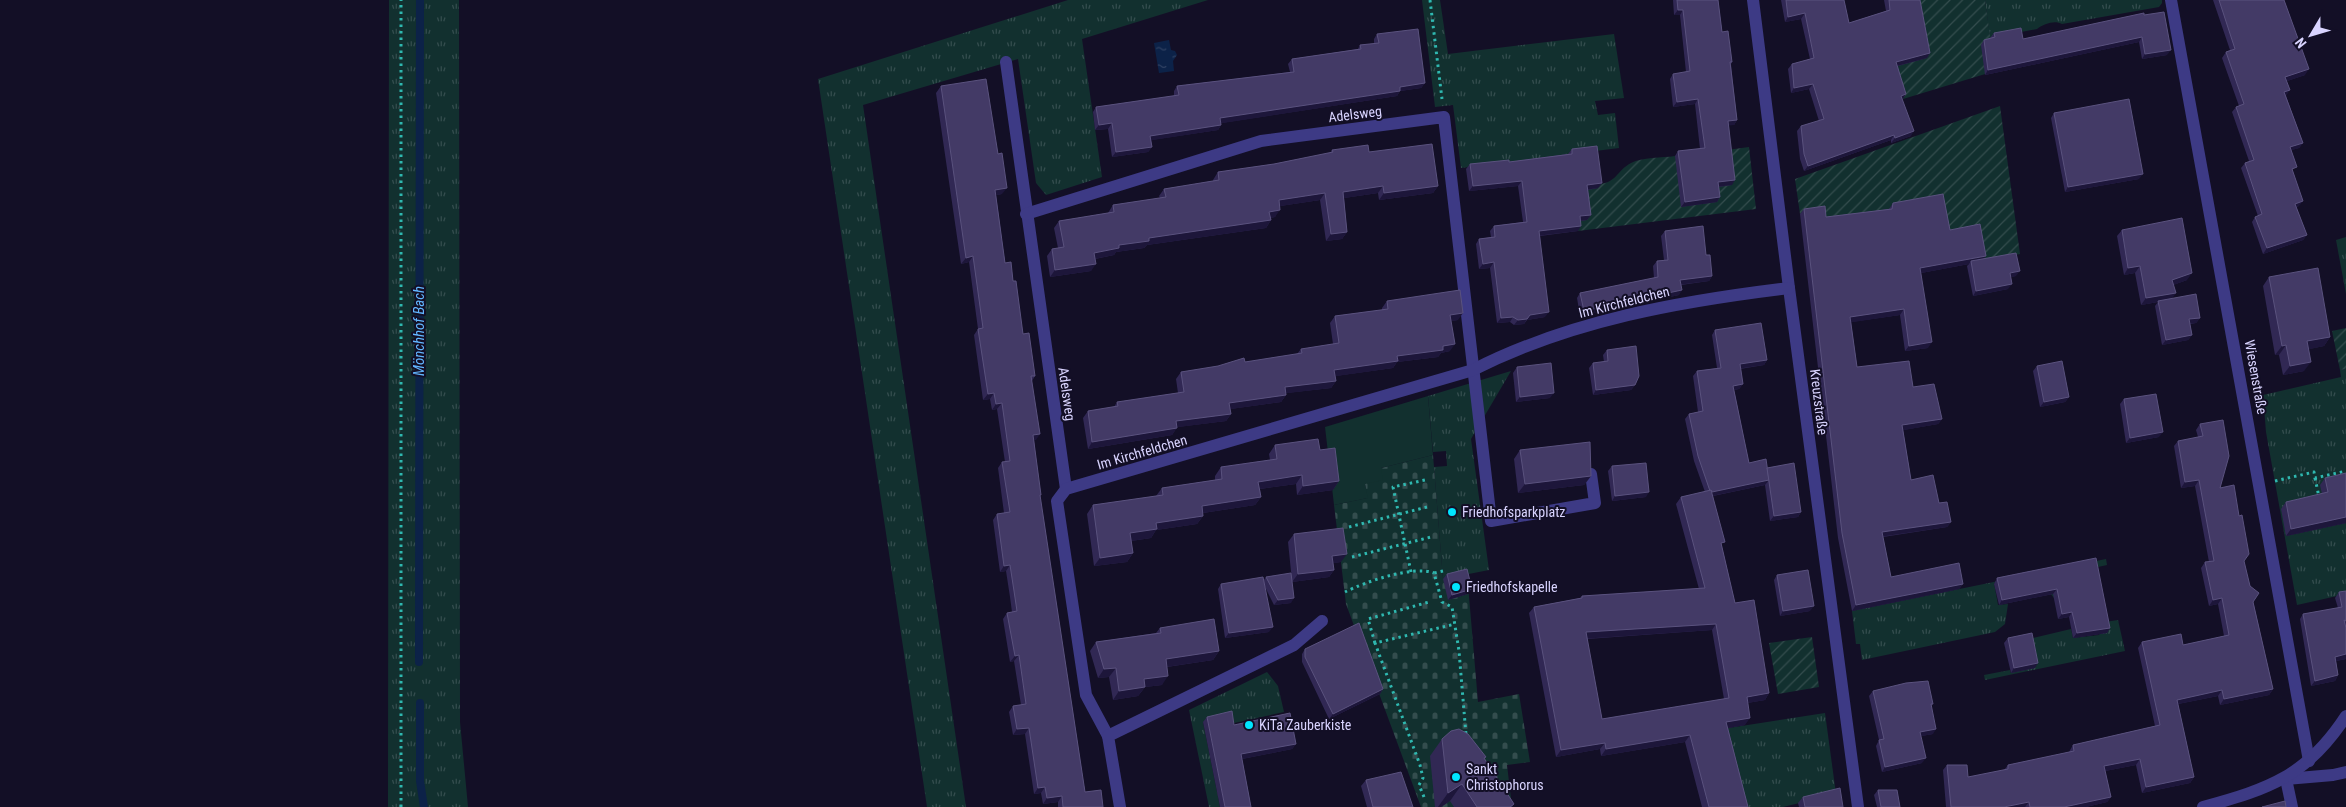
<svg xmlns="http://www.w3.org/2000/svg" width="2346" height="807" font-family="'Roboto Condensed',sans-serif">
	<style>
		.grass { fill: url(#grass-tufts) }
		.cemetery { fill: url(#cemetery-stones) }
		.park { fill: #12302f }
		.garden { fill: url(#garden-furrows) }
		.water { fill: url(#water-ripples) }
		.lines { fill: none; stroke-linecap: round; stroke-linejoin: round }
		.stream { stroke: #0c2248; stroke-width: 8 }
		.path { stroke: #2fb8b0; stroke-width: 3; stroke-dasharray: 2.5 4; stroke-linecap: butt }
		.minor { stroke: #3d3a85; stroke-width: 12 }
		.wall { fill: #312854; fill-rule: evenodd }
		.shaded-wall { fill: #1d163a }
		.building { fill: #433a66; stroke: #5a527e; fill-rule: evenodd }
		.poi-dot { fill: #00e5ff; stroke: #130f26; stroke-width: 2 }
		.labels { text-anchor: middle; dominant-baseline: central; stroke-width: 4; stroke-linejoin: round; paint-order: stroke }
		.street-label { font-size: 14px; fill: #d9d4ff; stroke: #130f26 }
		.poi-label { font-size: 14px; fill: #d9d4ff; stroke: #130f26; text-anchor: start }
		.water-label { font-size: 15px; font-style: italic; fill: #62b6ff; stroke: #130f26 }
	</style>
	<defs>
		<pattern id="grass-tufts" width="24" height="20" patternUnits="userSpaceOnUse" patternTransform="scale(1.25)"><rect width="24" height="20" fill="#12302f"/><path d="M3 7l-1-3M5 7V3M7 7l1-3M15 17l-1-3M17 17v-4M19 17l1-3" fill="none" stroke="#344d4e"/></pattern>
		<pattern id="cemetery-stones" width="16" height="16" patternUnits="userSpaceOnUse" patternTransform="scale(1.25)"><rect width="16" height="16" fill="#12302f"/><path d="M2 7V4a2 2 0 0 1 4 0v3zM10 15v-3a2 2 0 0 1 4 0v3z" fill="#344d4e"/></pattern>
		<pattern id="garden-furrows" width="10" height="10" patternUnits="userSpaceOnUse" patternTransform="scale(1.25)"><rect width="10" height="10" fill="#12302f"/><path d="M-1 1l2-2M0 10L10 0M9 11l2-2" fill="none" stroke="#344d4e"/></pattern>
		<pattern id="water-ripples" width="26" height="14" patternUnits="userSpaceOnUse" patternTransform="scale(1.25)"><rect width="26" height="14" fill="#0c2248"/><path d="M2 4q2-2 4 0t4 0M15 11q2-2 4 0t4 0" fill="none" stroke="#2f4163"/></pattern>
	</defs>
	<rect width="100%" height="100%" fill="#130f26"/>
	<g class="grass">
		<polygon points="389,0 459,0 460,722 468,807 388,807"/>
		<polygon points="1068,0 1208,0 1082,39 1102,177 1046,195 1036,183 1018,59 863,105 966,807 927,807 818,79"/>
		<polygon points="1422,0 1440,0 1448,54 1614,34 1624,98 1595,101 1598,115 1615,113 1619,148 1461,168 1453,105 1435,107"/>
		<path d="M1985,0h177v3l-3,4 -97,17c-8,-4 -18,0 -25,5l-47,9z"/>
		<polygon points="2346,237 2346,294 2336,240"/>
		<polygon points="2346,369 2346,479 2286,536 2346,523 2346,594 2297,605 2266,432 2263,395 2341,377 2340,370"/>
		<polygon points="1511,371 1471,439 1489,570 1443,579 1434,467 1447,466 1446,451 1433,452 1428,396"/>
		<polygon points="2106,559 2107,565 2093,568 2054,598 2050,593 1994,583 1998,605 2008,604 2005,624 1995,632 1862,660 1860,644 1856,644 1852,611"/>
		<polygon points="2118,620 2125,651 1985,680 1984,675 2010,670 2011,673 2029,639 2071,629 2073,638 2099,635 2105,622"/>
		<polygon points="1267,672 1278,686 1284,712 1234,723 1234,721 1203,722 1220,807 1209,807 1189,710"/>
		<polygon points="1825,713 1836,794 1783,807 1742,807 1722,729"/>
	</g>
	<polygon class="cemetery" points="1433,455 1443,579 1467,573 1478,702 1519,694 1530,762 1507,765 1512,807 1421,807 1346,604 1334,505 1367,498 1365,484 1381,468"/>
	<polygon class="park" points="1428,396 1433,455 1381,468 1383,480 1365,484 1368,498 1334,505 1325,427"/>
	<g class="garden">
		<polygon points="1915,0 1985,0 1995,71 1903,99 1893,67"/>
		<polygon points="2000,106 2020,254 1982,261 1946,235 1888,214 1822,222 1821,212 1800,214 1795,179"/>
		<path d="M1749,147l7,62 -178,22 -5,-39 25,-4v-4c19,-1 18,-13 33,-21 11,-6 31,-5 44,-7l40,31 12,-37z"/>
		<polygon points="2346,328 2346,369 2340,370 2332,331"/>
		<polygon points="1812,637 1819,687 1778,694 1769,643"/>
	</g>
	<polygon class="water" points="1169,40 1171,50 1175,51 1177,55 1173,61 1174,71 1159,73 1154,43"/>
	<g class="lines">
		<g class="stream">
			<polyline points="419,662 420,0"/>
			<polyline points="420,703 420,781 424,807"/>
		</g>
		<g class="path">
			<polyline points="1430,0 1442,99"/>
			<polyline points="2315,478 2319,497"/>
			<polyline points="2275,481 2314,472 2315,478 2346,471"/>
			<polyline points="1349,527 1427,507"/>
			<polyline points="1352,557 1431,537"/>
			<polyline points="1443,571 1434,573 1442,602 1452,607 1459,651 1466,735"/>
			<polyline points="1411,572 1393,487 1425,480"/>
			<path d="M1345,592c20,-10 68,-27 89,-19"/>
			<polyline points="1375,643 1368,619 1429,602"/>
			<polyline points="1424,797 1419,785 1423,778 1420,765 1375,643 1455,624"/>
			<polyline points="401,807 401,0"/>
		</g>
		<g class="minor">
			<polyline points="1753,0 1789,288 1858,807"/>
			<polyline points="2171,0 2309,761"/>
			<polyline points="1006,62 1066,489"/>
			<polyline points="1026,214 1261,141 1444,117 1491,521 1595,503 1591,474"/>
			<path d="M1108,736l-22,-41 -29,-194 9,-12 407,-119c98,-50 208,-69 316,-82"/>
			<polyline points="2286,779 2333,775 2346,772"/>
			<polyline points="2286,779 2292,807"/>
			<polyline points="1120,807 1108,736 1294,645 1322,621"/>
			<path d="M2203,807c66,-18 104,-31 143,-91"/>
		</g>
	</g>
	<g class="wall">
		<polygon points="1673,0 1718,0 1722,32 1732,62 1731,64 1737,120 1734,125 1729,125 1732,185 1719,187 1720,197 1717,202 1681,207 1675,156 1678,151 1700,149 1695,104 1673,107 1670,79 1673,74 1686,72 1680,15 1674,15"/>
		<polygon points="1781,0 1844,0 1849,23 1886,11 1884,0 1920,0 1930,53 1927,58 1898,66 1902,100 1911,136 1891,143 1891,140 1804,171 1800,159 1797,131 1801,126 1819,121 1809,89 1791,93 1788,69 1792,64 1810,59 1801,19 1785,22"/>
		<polygon points="2213,0 2284,0 2305,75 2287,81 2286,96 2303,143 2299,148 2291,150 2293,172 2299,206 2296,207 2307,235 2303,240 2263,254 2252,222 2255,217 2258,216 2241,168 2245,163 2249,161 2232,112 2236,107 2239,106 2222,58 2226,52 2230,50"/>
		<polygon points="2144,15 2167,55 2142,59 2139,42 1985,75 1981,45 1984,40 1990,38 1994,33 2023,39"/>
		<polygon points="1377,34 1425,83 1421,88 1400,91 1397,96 1221,123 1221,125 1218,130 1151,140 1152,147 1148,152 1112,157 1108,129 1095,130 1093,112 1096,107 1174,96 1174,91 1177,86 1290,72 1288,64 1292,59 1358,49 1360,45 1374,44 1374,39"/>
		<polygon points="941,86 1002,194 996,195 1005,263 1013,281 1023,334 1035,376 1032,381 1036,440 1034,440 1040,497 1085,792 1103,807 1058,807 1058,802 1043,804 1041,793 1034,794 1025,734 1013,735 1009,712 1013,706 1021,705 1014,661 1010,662 1003,619 1007,613 1012,612 1010,597 1006,571 1000,572 993,520 997,514 1004,513 998,468 1002,462 1005,462 997,409 992,410 990,399 983,400 974,335 978,329 969,262 961,264 936,93"/>
		<polygon points="2054,113 2139,179 2065,192 2051,118"/>
		<polygon points="1572,149 1602,183 1598,188 1588,190 1591,215 1587,220 1581,221 1578,231 1540,236 1545,317 1527,320 1524,324 1514,325 1510,322 1497,323 1490,268 1479,269 1476,244 1479,239 1491,237 1490,231 1494,226 1523,222 1518,186 1469,191 1466,169 1470,164 1509,162 1568,154"/>
		<polygon points="1332,150 1369,152 1438,186 1433,193 1379,200 1378,193 1344,198 1347,232 1342,239 1326,241 1320,200 1280,206 1275,217 1270,218 1271,220 1266,228 1147,245 1144,248 1116,252 1114,255 1095,259 1091,271 1050,277 1047,256 1052,249 1058,248 1054,228 1059,221 1108,213 1113,205 1160,198 1159,196 1164,189 1213,181 1213,180 1218,172 1274,164 1330,153"/>
		<polygon points="1893,203 1950,230 1984,259 2016,276 2010,277 2008,289 1973,296 1967,266 1969,264 1921,273 1928,348 1905,351 1900,315 1851,322 1857,367 1913,387 1942,419 1938,424 1903,430 1911,480 1939,503 1951,522 1947,527 1883,537 1891,577 1963,584 1959,589 1852,611 1838,538 1800,214 1804,209 1826,217 1889,209"/>
		<polygon points="2122,230 2187,280 2173,285 2172,298 2200,318 2196,323 2190,324 2192,335 2188,340 2162,345 2155,306 2158,302 2141,305 2135,273 2124,275 2117,236"/>
		<polygon points="1665,231 1706,255 1712,276 1709,281 1681,285 1679,295 1580,316 1577,298 1580,293 1654,278 1653,266 1657,261 1664,260 1661,236"/>
		<polygon points="2269,277 2330,337 2324,346 2309,349 2304,371 2283,375 2279,355 2275,355 2263,286"/>
		<polygon points="1387,301 1458,320 1451,321 1450,351 1441,353 1438,357 1397,362 1393,368 1335,376 1336,381 1331,388 1286,393 1286,395 1281,402 1230,409 1231,414 1226,421 1177,427 1172,435 1088,449 1083,418 1088,411 1114,407 1117,402 1178,393 1176,379 1181,372 1297,354 1301,349 1333,344 1330,323 1335,316 1382,310 1382,308"/>
		<path d="M1715,330l52,30 -3,5 -24,4 3,15 -4,5 -5,1 15,73 18,5 34,44 -3,5 -28,4 -5,-36 -52,11 9,51 13,56 34,90 -4,7 -18,3 -2,22 -17,3 20,79h-46l-17,-65 -84,14 -1,-7 -44,8 -27,-144 5,-6 46,-9 2,-2 117,-7 -23,-85 5,-7 24,-5 -11,-31 -9,-42 4,-5 9,-2 -5,-36 4,-5 20,-3 -5,-33zM1712,630l12,69 -122,20 -15,-80z"/>
		<polygon points="1607,350 1635,385 1631,390 1593,395 1589,368 1593,363 1604,362 1603,355"/>
		<polygon points="2037,366 2069,397 2065,402 2040,407 2033,371"/>
		<polygon points="1517,367 1550,398 1516,402 1513,373"/>
		<polygon points="2124,399 2159,437 2126,443 2120,404"/>
		<polygon points="2200,424 2244,561 2273,689 2269,695 2220,705 2218,696 2178,704 2194,777 2190,783 2142,793 2136,765 2105,771 2111,797 2107,802 2086,807 1946,807 1943,770 1947,765 1968,777 2004,770 2008,765 2069,752 2073,745 2155,726 2138,648 2142,642 2183,645 2224,636 2218,604 2209,606 2201,568 2205,562 2209,562 2195,486 2181,488 2174,446 2178,441 2198,437 2196,430"/>
		<polygon points="1275,445 1320,450 1339,481 1333,490 1297,495 1296,484 1260,489 1261,497 1255,505 1203,513 1203,516 1197,524 1156,530 1151,538 1131,541 1133,553 1127,562 1094,566 1087,514 1093,505 1156,496 1162,488 1215,480 1215,476 1221,467 1270,460 1269,454"/>
		<polygon points="1520,450 1591,476 1584,485 1518,493 1514,459"/>
		<polygon points="1612,466 1646,497 1612,501 1608,471"/>
		<polygon points="2325,478 2346,523 2286,536 2281,509 2286,502 2322,494 2320,485"/>
		<polygon points="1294,534 1341,562 1333,563 1334,570 1329,577 1292,582 1291,603 1274,605 1264,585 1269,632 1225,638 1218,589 1221,584 1263,581 1266,577 1292,581 1288,542"/>
		<polygon points="2096,558 2110,628 2107,633 2073,638 2069,617 2058,619 2053,594 1999,605 1994,584 1997,578"/>
		<polygon points="1447,574 1468,594 1448,600 1443,579"/>
		<polygon points="1777,575 1810,611 1780,616 1774,580"/>
		<polygon points="2346,591 2346,659 2336,661 2338,675 2335,681 2311,686 2300,619 2303,614 2338,608 2335,598 2339,592"/>
		<polygon points="1160,628 1219,651 1213,660 1167,667 1162,685 1145,687 1138,696 1113,700 1109,677 1098,678 1090,651 1096,642 1156,633"/>
		<polygon points="2008,638 2035,668 2011,673 2004,643"/>
		<polygon points="1305,649 1383,689 1380,694 1329,719 1302,662 1302,654"/>
		<polygon points="1873,691 1933,704 1931,706 1933,734 1921,736 1922,763 1882,772 1876,746 1879,740 1869,696"/>
		<polygon points="1207,717 1296,744 1292,749 1242,759 1251,807 1220,807 1203,722"/>
		<polygon points="1442,739 1484,759 1514,804 1512,807 1454,807 1450,801 1441,807 1435,807 1430,756"/>
		<polygon points="1366,780 1413,807 1367,807 1361,786"/>
		<polygon points="1878,790 1900,807 1877,807 1874,795"/>
		<polygon points="1803,797 1843,807 1799,807 1798,803"/>
	</g>
	<g class="shaded-wall">
		<polygon points="1678,10 1683,10 1680,15 1674,15"/>
		<polygon points="1805,13 1801,19 1785,22 1788,17"/>
		<polygon points="2142,37 2139,42 1985,75 1988,70"/>
		<polygon points="2171,50 2167,55 2142,59 2145,54"/>
		<polygon points="1930,53 1927,58 1893,67 1896,62"/>
		<polygon points="2309,69 2305,75 2282,83 2285,77"/>
		<polygon points="1425,83 1421,88 1400,91 1397,96 1217,124 1220,118 1400,87"/>
		<polygon points="1813,84 1809,89 1791,93 1794,88"/>
		<polygon points="2290,90 2286,96 2284,92"/>
		<polygon points="1906,94 1903,99 1897,101 1901,96"/>
		<polygon points="1698,99 1695,104 1673,107 1677,102"/>
		<polygon points="1737,120 1734,125 1725,126 1728,121"/>
		<polygon points="1112,123 1108,129 1095,130 1099,125"/>
		<polygon points="1221,125 1218,130 1147,141 1150,136"/>
		<polygon points="1914,131 1911,136 1891,143 1895,138"/>
		<polygon points="1894,135 1891,140 1804,171 1808,166"/>
		<polygon points="2303,143 2299,148 2286,152 2290,147"/>
		<polygon points="1152,147 1148,152 1112,157 1116,152"/>
		<polygon points="2143,174 2139,179 2065,192 2068,187"/>
		<polygon points="1735,180 1732,185 1715,187 1718,182"/>
		<polygon points="1522,181 1518,186 1469,191 1473,186"/>
		<polygon points="1602,183 1598,188 1584,190 1587,185"/>
		<polygon points="1383,186 1378,193 1338,199 1343,192"/>
		<polygon points="1438,186 1433,193 1379,200 1384,193"/>
		<polygon points="1007,188 1002,194 991,196 995,190"/>
		<polygon points="1325,193 1320,200 1274,207 1279,200"/>
		<polygon points="1720,197 1717,202 1681,207 1685,202"/>
		<polygon points="2303,201 2299,206 2291,209 2295,204"/>
		<polygon points="1280,210 1275,217 1264,219 1269,212"/>
		<polygon points="1591,215 1587,220 1577,221 1580,216"/>
		<polygon points="1271,220 1266,228 1147,245 1144,248 1116,252 1114,255 1089,260 1094,253 1119,245 1149,238"/>
		<polygon points="1581,226 1578,231 1536,236 1539,231"/>
		<polygon points="1347,232 1342,239 1326,241 1331,234"/>
		<polygon points="2307,235 2303,240 2263,254 2267,248"/>
		<polygon points="973,256 969,262 961,264 966,258"/>
		<polygon points="1986,256 1982,261 1971,261 1969,264 1916,274 1920,268"/>
		<polygon points="1494,262 1490,268 1479,269 1483,264"/>
		<polygon points="1096,264 1091,271 1050,277 1055,270"/>
		<polygon points="2140,266 2135,273 2124,275 2128,268"/>
		<polygon points="2020,271 2016,276 2006,278 2010,273"/>
		<polygon points="2192,273 2187,280 2168,287 2172,280"/>
		<polygon points="1712,276 1709,281 1677,285 1680,280"/>
		<polygon points="2012,284 2008,289 1973,296 1976,291"/>
		<polygon points="1682,290 1679,295 1580,316 1584,311"/>
		<polygon points="2176,293 2171,300 2158,301 2158,302 2141,305 2146,298"/>
		<polygon points="1904,309 1900,315 1847,323 1850,317"/>
		<polygon points="1549,312 1545,317 1527,320 1530,315"/>
		<polygon points="1463,313 1458,320 1445,322 1450,315"/>
		<polygon points="1513,317 1510,322 1497,323 1501,318"/>
		<polygon points="2200,318 2196,323 2185,324 2189,319"/>
		<polygon points="1527,319 1524,324 1514,325 1518,320"/>
		<polygon points="2192,335 2188,340 2162,345 2166,340"/>
		<polygon points="2330,337 2324,346 2301,351 2307,341"/>
		<polygon points="1932,342 1928,348 1905,351 1909,346"/>
		<polygon points="1455,344 1450,351 1441,353 1438,357 1397,362 1393,368 1330,377 1334,370 1397,356"/>
		<polygon points="2286,345 2279,355 2275,355 2282,346"/>
		<polygon points="1767,360 1764,365 1736,369 1740,364"/>
		<polygon points="2311,362 2304,371 2283,375 2290,366"/>
		<polygon points="1336,381 1331,388 1280,394 1285,387"/>
		<polygon points="1743,384 1739,389 1729,391 1733,386"/>
		<polygon points="1635,385 1631,390 1593,395 1596,390"/>
		<polygon points="994,393 990,399 983,400 988,394"/>
		<polygon points="1554,393 1550,398 1516,402 1520,397"/>
		<polygon points="1286,395 1281,402 1224,410 1229,403"/>
		<polygon points="2069,397 2065,402 2040,407 2044,402"/>
		<polygon points="1002,403 997,409 992,410 996,404"/>
		<polygon points="1231,414 1226,421 1171,428 1176,421"/>
		<polygon points="1942,419 1938,424 1899,431 1902,425"/>
		<polygon points="1177,428 1172,435 1088,449 1092,442"/>
		<polygon points="2163,432 2159,437 2126,443 2130,438"/>
		<polygon points="1040,434 1036,440 1029,441 1033,435"/>
		<polygon points="1302,475 1296,484 1252,490 1258,482"/>
		<polygon points="1591,476 1584,485 1518,493 1525,484"/>
		<polygon points="1769,480 1765,485 1707,497 1710,492"/>
		<polygon points="2199,480 2195,486 2181,488 2185,482"/>
		<polygon points="1339,481 1333,490 1297,495 1303,486"/>
		<polygon points="1649,492 1646,497 1612,501 1615,496"/>
		<polygon points="1261,497 1255,505 1196,514 1202,506"/>
		<polygon points="1801,512 1798,517 1770,521 1774,516"/>
		<polygon points="1203,516 1197,524 1156,530 1151,538 1124,542 1130,533 1156,523"/>
		<polygon points="2346,517 2346,523 2286,536 2291,529"/>
		<polygon points="1951,522 1947,527 1879,537 1882,532"/>
		<polygon points="1133,553 1127,562 1094,566 1100,558"/>
		<polygon points="1347,554 1341,562 1327,564 1332,556"/>
		<polygon points="1010,565 1006,571 1000,572 1004,566"/>
		<polygon points="1334,570 1329,577 1292,582 1298,574"/>
		<polygon points="1963,584 1959,589 1852,611 1856,605"/>
		<polygon points="1472,589 1468,594 1448,600 1452,595"/>
		<polygon points="2057,589 2053,594 1999,605 2002,600"/>
		<polygon points="1294,598 1291,603 1274,605 1278,600"/>
		<polygon points="2222,598 2218,604 2209,606 2213,600"/>
		<polygon points="1814,606 1810,611 1780,616 1783,611"/>
		<polygon points="2072,612 2069,617 2058,619 2062,614"/>
		<polygon points="1716,624 1712,630 1581,639 1586,632"/>
		<polygon points="1273,627 1269,632 1225,638 1229,633"/>
		<polygon points="2110,628 2107,633 2073,638 2077,633"/>
		<polygon points="1219,651 1213,660 1159,668 1166,659"/>
		<polygon points="2346,654 2346,659 2331,662 2335,657"/>
		<polygon points="1019,655 1014,661 1010,662 1015,656"/>
		<polygon points="2038,663 2035,668 2011,673 2014,668"/>
		<polygon points="1116,668 1109,677 1098,678 1104,669"/>
		<polygon points="2338,675 2335,681 2311,686 2315,681"/>
		<polygon points="1168,676 1162,685 1145,687 1138,696 1113,700 1119,691 1144,679"/>
		<polygon points="1383,689 1380,694 1329,719 1333,714"/>
		<polygon points="2273,689 2269,695 2220,705 2224,699"/>
		<polygon points="2222,690 2218,696 2173,705 2177,700"/>
		<polygon points="1769,693 1765,700 1742,704 1747,697"/>
		<polygon points="1750,718 1745,725 1722,729 1726,722"/>
		<polygon points="1029,728 1025,734 1013,735 1017,729"/>
		<polygon points="1936,729 1933,734 1916,737 1920,732"/>
		<polygon points="1690,735 1685,742 1601,756 1606,749"/>
		<polygon points="1605,743 1600,749 1556,757 1561,750"/>
		<polygon points="1296,744 1292,749 1237,760 1241,754"/>
		<polygon points="1926,758 1922,763 1882,772 1885,767"/>
		<polygon points="2140,759 2136,765 2100,772 2104,766"/>
		<polygon points="2194,777 2190,783 2142,793 2146,787"/>
		<polygon points="1462,784 1450,801 1441,807 1438,807 1448,793"/>
		<polygon points="1045,787 1041,793 1034,794 1038,788"/>
		<polygon points="1062,796 1058,802 1043,804 1047,798"/>
		<polygon points="2111,797 2107,802 2086,807 2064,807"/>
		<polygon points="2029,802 2025,807 2004,807"/>
	</g>
	<g class="building">
		<polygon points="1677,0 1718,0 1722,32 1728,31 1732,62 1730,62 1737,120 1728,121 1735,180 1718,182 1720,197 1685,202 1678,151 1705,148 1698,99 1677,102 1673,74 1690,71 1683,10 1678,10"/>
		<polygon points="1786,0 1844,0 1849,23 1890,10 1889,0 1920,0 1930,53 1896,62 1906,94 1901,96 1914,131 1895,138 1894,135 1808,166 1804,154 1801,126 1824,119 1813,84 1794,88 1792,64 1814,58 1805,13 1788,17"/>
		<polygon points="2219,0 2284,0 2309,69 2285,77 2290,90 2284,92 2303,143 2290,147 2297,167 2292,169 2303,201 2295,204 2307,235 2267,248 2255,217 2262,214 2245,163 2254,160 2236,107 2244,104 2226,52 2235,49"/>
		<polygon points="2164,12 2171,50 2145,54 2142,37 1988,70 1984,40 1995,37 1994,33 2021,28 2023,39 2144,13 2144,15"/>
		<polygon points="1418,29 1425,83 1400,87 1400,91 1220,118 1221,125 1150,136 1152,147 1116,152 1112,123 1099,125 1096,107 1179,95 1177,86 1294,72 1292,59 1361,49 1360,45 1379,43 1377,34"/>
		<polygon points="986,79 998,154 1002,153 1007,188 995,190 1005,263 1011,262 1013,281 1016,281 1023,334 1029,333 1035,376 1031,376 1040,434 1033,435 1041,495 1040,495 1085,792 1101,790 1103,807 1063,807 1062,796 1047,798 1045,787 1038,788 1029,728 1017,729 1013,706 1026,704 1019,655 1015,656 1007,613 1017,611 1014,591 1010,565 1004,566 997,514 1010,512 1002,462 1010,461 1002,403 996,404 994,393 988,394 978,329 983,328 973,256 966,258 941,86"/>
		<polygon points="2129,99 2143,174 2068,187 2054,113"/>
		<polygon points="1432,144 1438,186 1384,193 1383,186 1343,192 1347,232 1331,234 1325,193 1279,200 1280,210 1269,212 1271,220 1149,238 1149,241 1119,245 1119,248 1094,253 1096,264 1055,270 1052,249 1064,247 1059,221 1114,212 1113,205 1166,197 1164,189 1219,180 1218,172 1274,164 1333,152 1332,150 1368,145 1369,152"/>
		<polygon points="1597,146 1602,183 1587,185 1591,215 1580,216 1581,226 1539,231 1549,312 1530,315 1527,319 1518,320 1513,317 1501,318 1494,262 1483,264 1479,239 1495,237 1494,226 1527,222 1522,181 1473,186 1470,164 1509,160 1509,162 1572,154 1572,149"/>
		<polygon points="1943,194 1950,230 1980,224 1986,256 1920,268 1932,342 1909,346 1904,309 1850,317 1857,367 1909,361 1913,387 1934,384 1942,419 1902,425 1911,480 1933,475 1939,503 1947,502 1951,522 1882,532 1891,577 1959,563 1963,584 1856,605 1842,533 1804,209 1825,206 1826,217 1892,209 1893,203"/>
		<polygon points="2182,218 2192,273 2172,280 2176,293 2146,298 2140,266 2128,268 2122,230"/>
		<polygon points="1703,226 1706,255 1710,255 1712,276 1680,280 1682,290 1584,311 1580,293 1658,277 1657,261 1668,260 1665,231"/>
		<polygon points="2016,253 2020,271 2010,273 2012,284 1976,291 1971,261"/>
		<polygon points="2318,268 2330,337 2307,341 2311,362 2290,366 2286,345 2282,346 2269,277"/>
		<polygon points="1460,290 1463,313 1450,315 1455,344 1443,346 1443,350 1397,356 1398,361 1334,370 1336,381 1285,387 1286,395 1229,403 1231,414 1176,421 1177,428 1092,442 1088,411 1118,406 1117,402 1184,392 1181,372 1218,366 1244,358 1245,362 1302,353 1301,349 1339,343 1335,316 1388,309 1387,301"/>
		<polygon points="2196,294 2200,318 2189,319 2192,335 2166,340 2158,301"/>
		<polygon points="1761,323 1767,360 1740,364 1743,384 1733,386 1749,463 1766,459 1769,480 1712,492 1711,490 1710,491 1698,456 1689,414 1703,411 1697,371 1721,368 1715,330"/>
		<polygon points="1636,346 1639,376 1635,385 1596,390 1593,363 1608,361 1607,350"/>
		<polygon points="2062,361 2069,397 2044,402 2037,366"/>
		<polygon points="1551,363 1554,393 1520,397 1517,367"/>
		<polygon points="2156,394 2163,432 2130,438 2124,399"/>
		<polygon points="2223,420 2229,456 2220,488 2234,485 2239,516 2242,515 2249,554 2244,561 2250,586 2259,593 2253,602 2273,689 2224,699 2222,690 2177,700 2194,777 2146,787 2140,759 2104,766 2111,797 2064,807 2030,807 2029,802 2004,807 1951,807 1947,765 1967,765 1968,777 2008,769 2008,765 2074,751 2073,745 2160,725 2142,642 2181,634 2183,645 2229,635 2222,598 2213,600 2205,562 2214,561 2199,480 2185,482 2178,441 2203,436 2200,424"/>
		<polygon points="1318,439 1320,450 1335,448 1339,481 1303,486 1302,475 1258,482 1261,497 1202,506 1203,516 1156,523 1157,529 1130,533 1133,553 1100,558 1093,505 1163,495 1162,488 1222,479 1221,467 1277,459 1275,445"/>
		<polygon points="1590,442 1591,476 1525,484 1520,450"/>
		<polygon points="1646,463 1649,492 1615,496 1612,466"/>
		<polygon points="1794,463 1801,512 1774,516 1767,468"/>
		<polygon points="2346,473 2346,517 2291,529 2286,502 2328,492 2325,478"/>
		<path d="M1711,490l14,52 -4,1 14,60 19,-3 15,93 -22,4 3,21 -24,4 22,85h-39l-19,-72 -84,14 -1,-6 -44,7 -27,-143 48,-9v-2l123,-8 -24,-91zM1716,624l13,74 -127,21 -16,-87z"/>
		<polygon points="1343,528 1347,554 1332,556 1334,570 1298,574 1294,534"/>
		<polygon points="2096,558 2110,628 2077,633 2072,612 2062,614 2057,589 2002,600 1997,578"/>
		<polygon points="1467,569 1472,589 1452,595 1447,574"/>
		<polygon points="1808,570 1814,606 1783,611 1777,575"/>
		<polygon points="1291,573 1294,598 1278,600 1266,577"/>
		<polygon points="1263,577 1273,627 1229,633 1221,584"/>
		<polygon points="2346,591 2346,621 2344,620 2346,628 2346,654 2335,657 2338,675 2315,681 2303,614 2342,607 2339,592"/>
		<polygon points="1214,619 1219,651 1166,659 1168,676 1144,679 1145,687 1119,691 1116,668 1104,669 1096,642 1161,633 1160,628"/>
		<polygon points="1359,623 1383,689 1333,714 1305,657 1305,649"/>
		<polygon points="2032,633 2038,663 2014,668 2008,638"/>
		<polygon points="1928,681 1933,704 1931,704 1936,729 1920,732 1926,758 1885,767 1879,740 1884,739 1873,691 1906,683"/>
		<polygon points="1232,711 1234,725 1290,713 1296,744 1241,754 1251,807 1225,807 1207,717"/>
		<polygon points="1459,729 1468,734 1486,757 1484,758 1514,804 1510,807 1477,807 1462,784 1448,793 1442,739 1451,731"/>
		<polygon points="1401,772 1413,807 1373,807 1366,780"/>
		<polygon points="1840,788 1843,807 1805,807 1803,797"/>
		<polygon points="1878,790 1897,790 1900,807 1881,807"/>
		<polygon points="2285,801 2286,807 2262,807"/>
	</g>
	<g class="poi-dot">
		<circle cx="1452" cy="512" r="5"/>
		<circle cx="1456" cy="587" r="5"/>
		<circle cx="1249" cy="725" r="5"/>
		<circle cx="1456" cy="777" r="5"/>
	</g>
	<g class="labels">
		<g class="street-label">
			<text transform="translate(1355 114) rotate(-7)">Adelsweg</text>
			<text transform="translate(1624 302) rotate(-14)">Im Kirchfeldchen</text>
			<text transform="translate(2256 377) rotate(80)">Wiesenstraße</text>
			<text transform="translate(1067 394) rotate(82)">Adelsweg</text>
			<text transform="translate(1819 402) rotate(83)">Kreuzstraße</text>
			<text transform="translate(1142 452) rotate(-16)">Im Kirchfeldchen</text>
		</g>
		<g class="poi-label">
			<text x="1462" y="512">Friedhofsparkplatz</text>
			<text x="1466" y="587">Friedhofskapelle</text>
			<text x="1259" y="725">KiTa Zauberkiste</text>
			<text x="1466" y="769">Sankt<tspan x="1466" dy="16">Christophorus</tspan></text>
		</g>
		<g class="water-label">
			<text transform="translate(419 331) rotate(-90)">Mönchhof Bach</text>
		</g>
	</g>
	<g transform="translate(2311 35) rotate(232)" stroke="#130f26" stroke-width="4" paint-order="stroke">
	<path d="M0-4L9 19L0 12L-9 19Z" fill="#d9d4ff"/>
	<text y="-8" font-size="14" font-weight="bold" text-anchor="middle" fill="#d9d4ff">N</text>
	</g>
</svg>
